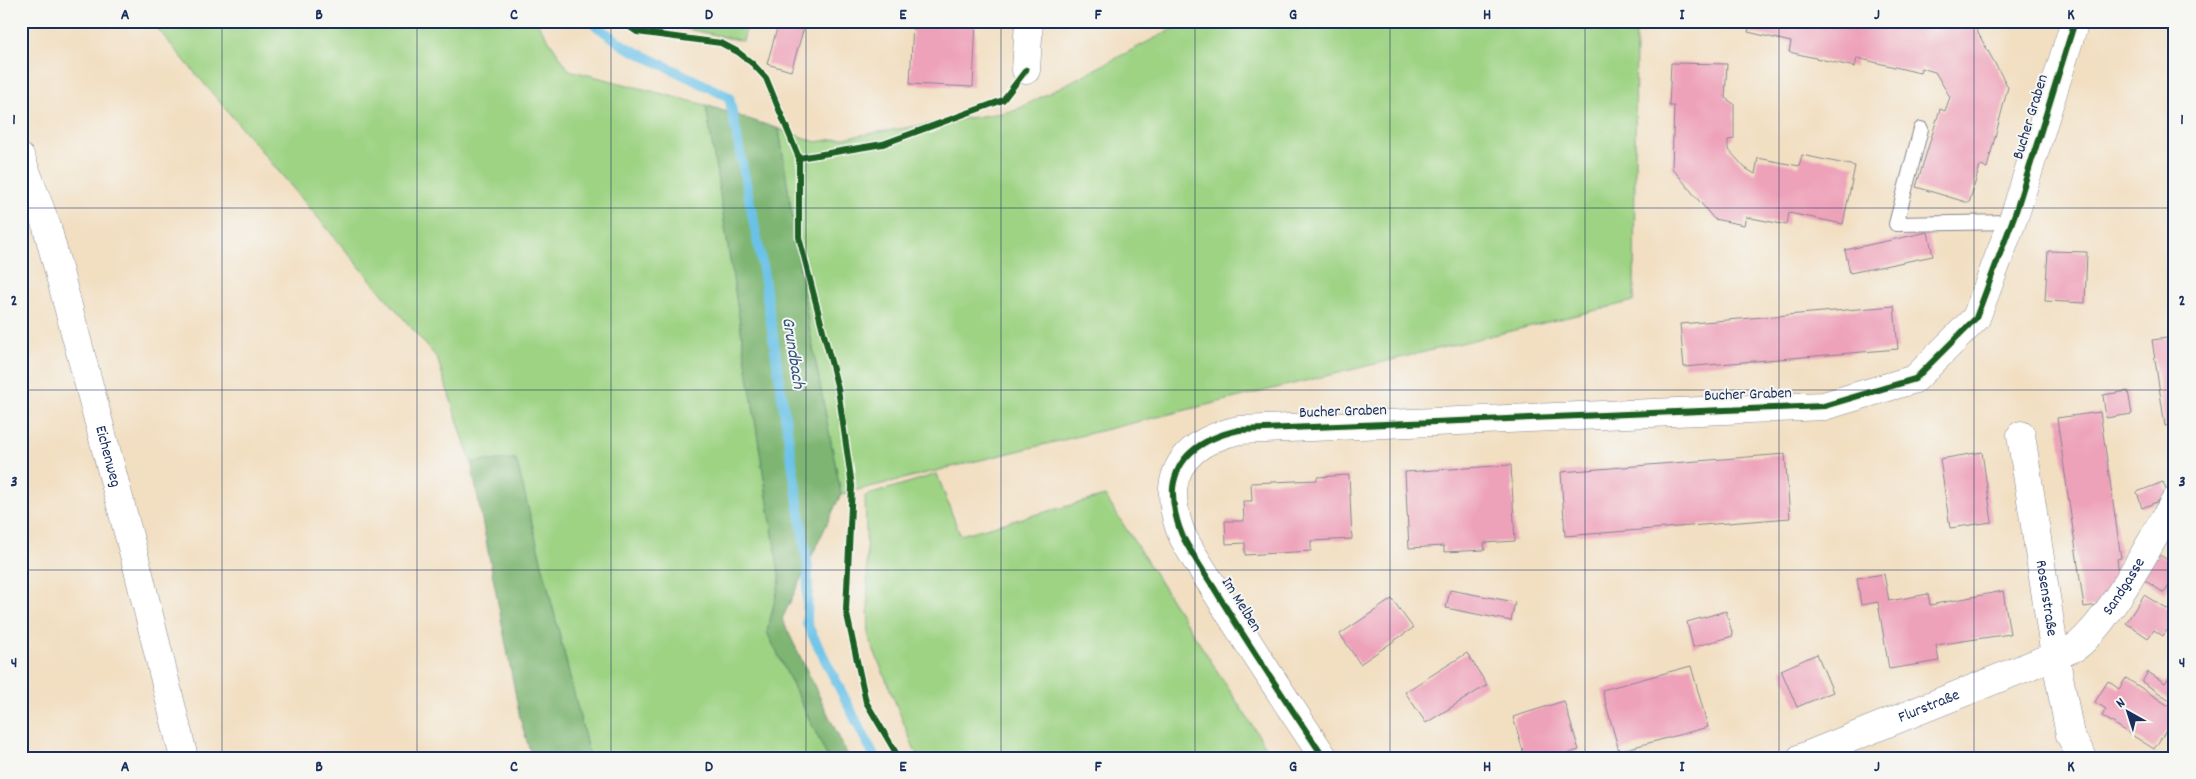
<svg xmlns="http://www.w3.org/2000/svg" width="2196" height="779" font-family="Dekko,sans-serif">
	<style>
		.green { fill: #9ed384; stroke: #5c8171 }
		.forest { fill: #7eb572; stroke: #4c7268 }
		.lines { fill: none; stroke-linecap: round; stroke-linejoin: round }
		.stream { stroke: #6bc2e8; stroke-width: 10 }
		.building { fill: #eea2ba }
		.service-casing { stroke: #868790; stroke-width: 16 }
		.minor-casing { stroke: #868790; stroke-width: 29 }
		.service { stroke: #fff; stroke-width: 14 }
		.minor { stroke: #fff; stroke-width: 28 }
		.cycleway-casing { stroke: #f6f6f2; stroke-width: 9 }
		.cycleway { stroke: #1b5e20; stroke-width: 6 }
		.grid { fill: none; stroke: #1b2f5e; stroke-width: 1; stroke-opacity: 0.55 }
		.labels { text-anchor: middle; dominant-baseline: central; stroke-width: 4; stroke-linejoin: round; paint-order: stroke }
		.street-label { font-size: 16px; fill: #1b2f5e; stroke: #f6f6f2 }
		.water-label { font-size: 18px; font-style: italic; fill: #2f5480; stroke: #f6f6f2 }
		.neatline { fill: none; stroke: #1b2f5e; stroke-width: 2 }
		.grid-label { font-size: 16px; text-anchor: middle; font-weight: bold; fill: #1b2f5e }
	</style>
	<rect width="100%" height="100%" fill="#f6f6f2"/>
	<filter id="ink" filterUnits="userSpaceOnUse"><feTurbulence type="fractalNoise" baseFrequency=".02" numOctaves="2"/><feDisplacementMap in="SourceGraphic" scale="10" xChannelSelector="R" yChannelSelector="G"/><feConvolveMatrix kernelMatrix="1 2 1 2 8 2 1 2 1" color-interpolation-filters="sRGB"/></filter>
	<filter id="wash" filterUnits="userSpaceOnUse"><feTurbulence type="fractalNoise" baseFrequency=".0096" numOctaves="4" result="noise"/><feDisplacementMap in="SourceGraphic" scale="20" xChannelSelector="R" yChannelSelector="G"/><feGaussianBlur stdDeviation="1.12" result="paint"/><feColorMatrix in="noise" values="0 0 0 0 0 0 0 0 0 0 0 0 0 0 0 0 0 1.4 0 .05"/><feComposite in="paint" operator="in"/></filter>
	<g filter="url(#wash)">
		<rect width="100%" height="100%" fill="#f2dfc2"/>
		<g class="green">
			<polygon points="151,21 536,21 569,70 706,105 780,580 767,632 828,758 590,758 516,459 471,462 437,358"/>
			<polygon points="651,21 748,21 743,41"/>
			<polygon points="1188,21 1636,21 1634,301 841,494 808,322 779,129 816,142 1014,111"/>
			<polygon points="937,474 960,535 1105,496 1273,758 918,758 869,638 865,496"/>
		</g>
		<g class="forest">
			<polygon points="706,105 779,129 808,322 841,494 782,619 849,758 828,758 767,632 780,580"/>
			<polygon points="516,459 590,758 532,758 520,718 471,462"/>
		</g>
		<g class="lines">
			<polyline class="stream" points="590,21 624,46 729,97 762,264 808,568 807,624 875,758"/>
		</g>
		<g id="blocks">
			<g class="building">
				<polygon points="779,21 806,21 791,71 767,64"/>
				<polygon points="913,21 976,21 973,87 910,84"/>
				<polygon points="1751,21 1960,21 1973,24 2008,87 1987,168 1980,166 1969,203 1916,187 1940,109 1945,111 1950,97 1935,72 1921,68 1920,73 1857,58 1855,67 1789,52 1791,42 1748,32"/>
				<polygon points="1671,63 1727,64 1725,98 1734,104 1734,139 1728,140 1728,149 1745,168 1755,174 1758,158 1799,166 1802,155 1855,166 1843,224 1789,213 1787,225 1746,217 1744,225 1714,219 1672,168 1674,106 1669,106"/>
				<polygon points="1928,232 1933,256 1850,273 1845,250"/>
				<polygon points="2048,251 2087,252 2085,303 2045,301"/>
				<polygon points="1894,306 1898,349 1684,367 1680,324"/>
				<polygon points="2175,337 2175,424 2165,426 2152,340"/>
				<polygon points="2128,391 2132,414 2106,418 2103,395"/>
				<polygon points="2100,412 2121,558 2117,559 2120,580 2105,604 2084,607 2057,418"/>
				<polygon points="1982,452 1992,522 1950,528 1940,459"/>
				<polygon points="1785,454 1790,518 1565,536 1561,472"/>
				<polygon points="1511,465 1515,541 1484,543 1485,550 1444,552 1444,546 1409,548 1405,472"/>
				<polygon points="1349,475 1352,539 1311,541 1311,551 1245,555 1245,543 1226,544 1225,521 1244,521 1243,501 1252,501 1251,483 1317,480 1317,477"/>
				<polygon points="2163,482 2169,497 2142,508 2137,492"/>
				<polygon points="2157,553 2175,565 2175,577 2164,593 2141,578"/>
				<polygon points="1884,574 1889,601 1928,594 1930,605 2003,591 2010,634 1936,645 1939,661 1889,669 1878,602 1861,605 1857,578"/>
				<polygon points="1450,590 1515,602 1511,621 1446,608"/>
				<polygon points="2144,595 2175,614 2175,619 2163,636 2154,630 2148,638 2126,623"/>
				<polygon points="1392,599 1413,628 1360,664 1340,634"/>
				<polygon points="1726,611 1733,636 1693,647 1687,622"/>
				<polygon points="1467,653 1487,685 1426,723 1405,692"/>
				<polygon points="1817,654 1833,692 1797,707 1781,670"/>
				<polygon points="1691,666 1708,727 1619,751 1602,690"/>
				<polygon points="2148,672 2165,683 2171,675 2175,677 2175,699 2173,702 2142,682"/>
				<polygon points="2126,678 2175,710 2175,717 2154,749 2102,716 2106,709 2095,702 2108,681 2119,689"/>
				<polygon points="1564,701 1579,750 1554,758 1525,758 1513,717"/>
				<polygon points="2036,751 2038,758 2014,758 2014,757"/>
			</g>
		</g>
	</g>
	<g filter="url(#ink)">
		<use href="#blocks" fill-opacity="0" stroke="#868790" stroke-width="1"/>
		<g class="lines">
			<g class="service-casing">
				<polyline id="service" points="1921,129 1896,224 2012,222"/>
			</g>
			<g class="minor-casing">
				<g id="minor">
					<polyline points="1026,70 1029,21"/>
					<path id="s1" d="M21,158l26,69 91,343 46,188"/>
					<path id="s2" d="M2021,435l34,220 15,80 13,23"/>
					<path d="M1324,758c-37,-56 -75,-112 -110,-170 -10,-16 -21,-32 -30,-49 -7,-14 -12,-35 -11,-51 4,-36 35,-51 66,-58l585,-24 91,-27 61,-61 40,-107 59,-190"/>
					<path id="s3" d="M1801,758l275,-111c37,-30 73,-104 99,-146"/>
				</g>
			</g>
			<use href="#service" class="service"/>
			<use href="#minor" class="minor"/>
			<g class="cycleway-casing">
				<g id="cycleway">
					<polyline points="621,21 637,32 721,43 738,52 753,64 766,78 799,158 799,237 838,389 852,486 846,610 866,702 899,758"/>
					<polyline points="799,158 883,144 1003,100 1026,70"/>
					<path d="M1324,758c-37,-56 -75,-112 -110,-170 -10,-16 -21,-32 -30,-49 -7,-14 -12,-35 -11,-51 4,-36 35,-51 66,-58l585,-24 91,-27 61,-61 40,-107 59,-190"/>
				</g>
			</g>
			<use href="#cycleway" class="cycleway"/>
		</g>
	</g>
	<path class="grid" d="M222,21v737M417,21v737M611,21v737M806,21v737M1001,21v737M1195,21v737M1390,21v737M1585,21v737M1779,21v737M1974,21v737M21,208h2154M21,390h2154M21,570h2154"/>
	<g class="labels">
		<g class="street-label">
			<text transform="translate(2031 117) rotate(-73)">Bucher Graben</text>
			<text transform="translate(1748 395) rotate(-2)">Bucher Graben</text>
			<text transform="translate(1343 412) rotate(-2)">Bucher Graben</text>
			<text stroke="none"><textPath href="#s1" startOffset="311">Eichenweg</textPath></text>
			<text stroke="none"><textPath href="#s3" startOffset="374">Sandgasse</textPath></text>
			<text stroke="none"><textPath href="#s2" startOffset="165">Rosenstraße</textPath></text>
			<text transform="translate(1241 605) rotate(58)">Im Melben</text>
			<text stroke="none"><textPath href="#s3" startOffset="138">Flurstraße</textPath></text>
		</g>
		<g class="water-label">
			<text transform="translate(792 353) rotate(81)">Grundbach</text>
		</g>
	</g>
	<rect width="2196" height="779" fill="none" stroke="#f6f6f2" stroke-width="55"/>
	<g transform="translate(2128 712) rotate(321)" stroke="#f6f6f2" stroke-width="4" paint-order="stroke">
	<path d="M0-4L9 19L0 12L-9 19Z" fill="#1b2f5e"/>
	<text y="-8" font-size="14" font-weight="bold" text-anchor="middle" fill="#1b2f5e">N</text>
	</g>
	<rect x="28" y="28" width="2140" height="724" class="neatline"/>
	<g class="grid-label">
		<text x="125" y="19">A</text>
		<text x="319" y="19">B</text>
		<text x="514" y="19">C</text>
		<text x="709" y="19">D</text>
		<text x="903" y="19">E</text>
		<text x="1098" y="19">F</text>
		<text x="1293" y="19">G</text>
		<text x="1487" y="19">H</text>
		<text x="1682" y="19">I</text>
		<text x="1877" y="19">J</text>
		<text x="2071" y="19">K</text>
		<text x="14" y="124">1</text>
		<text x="2182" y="124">1</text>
		<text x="14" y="305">2</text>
		<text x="2182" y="305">2</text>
		<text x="14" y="486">3</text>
		<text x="2182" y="486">3</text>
		<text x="14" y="667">4</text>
		<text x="2182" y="667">4</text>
		<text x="125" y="771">A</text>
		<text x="319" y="771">B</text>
		<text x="514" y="771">C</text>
		<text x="709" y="771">D</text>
		<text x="903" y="771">E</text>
		<text x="1098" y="771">F</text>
		<text x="1293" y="771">G</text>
		<text x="1487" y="771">H</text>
		<text x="1682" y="771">I</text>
		<text x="1877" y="771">J</text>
		<text x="2071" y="771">K</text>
	</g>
</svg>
